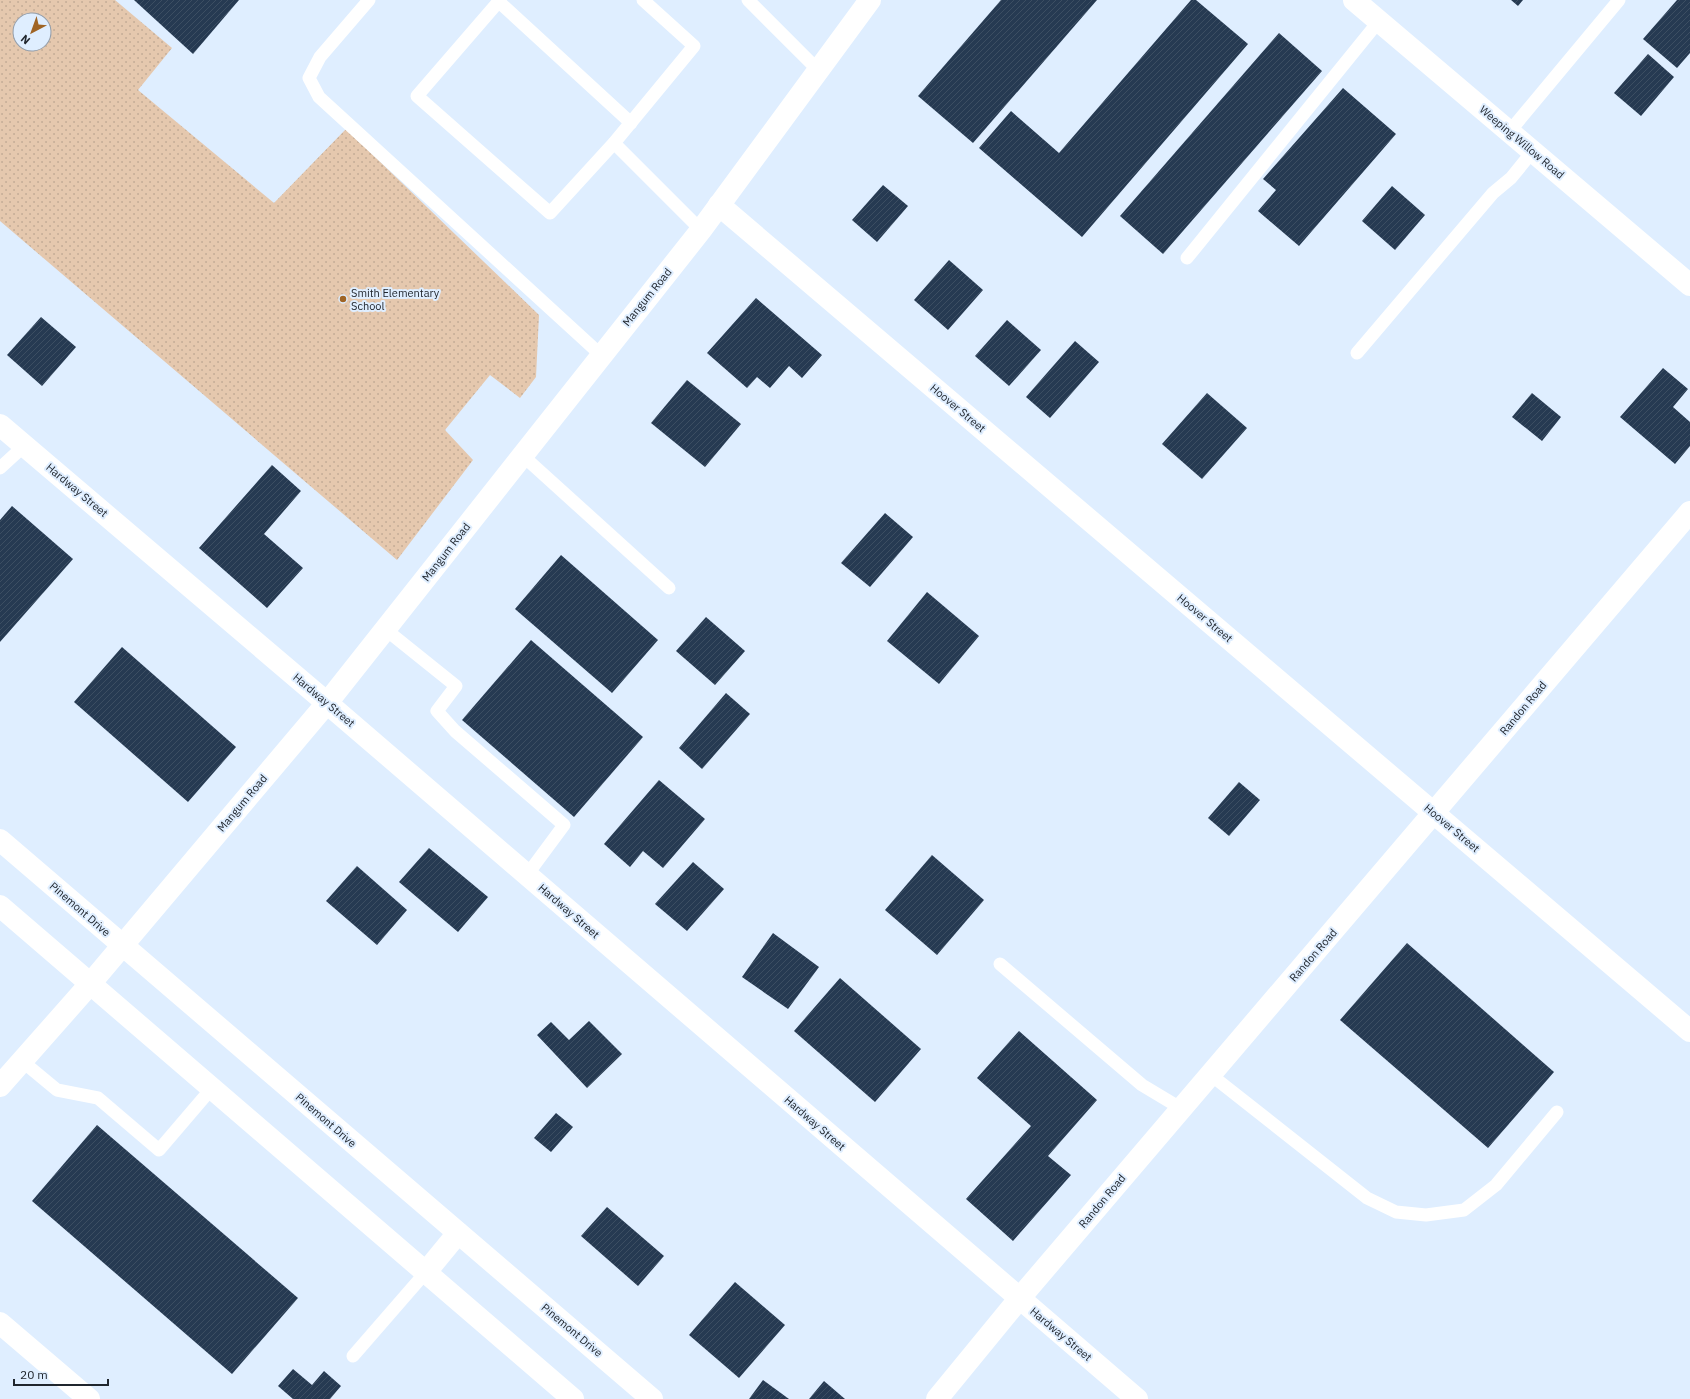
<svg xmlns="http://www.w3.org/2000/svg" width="1690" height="1399" font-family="'IBM Plex Sans',sans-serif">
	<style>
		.green { fill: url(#green-dots); fill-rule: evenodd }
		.building { fill: url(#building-hatch) }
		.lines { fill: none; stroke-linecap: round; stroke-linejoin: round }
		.service { stroke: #fff; stroke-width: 13 }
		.minor { stroke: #fff; stroke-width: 22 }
		.tertiary { stroke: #fff; stroke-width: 22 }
		.secondary { stroke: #fff; stroke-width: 22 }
		.poi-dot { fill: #9f6425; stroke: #dfeeff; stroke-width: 1.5 }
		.labels { text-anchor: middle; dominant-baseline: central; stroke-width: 4; stroke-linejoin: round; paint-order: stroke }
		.street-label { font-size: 11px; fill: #20262e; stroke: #dfeeff }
		.poi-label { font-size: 11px; fill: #20262e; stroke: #dfeeff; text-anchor: start }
	</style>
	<defs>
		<pattern id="green-dots" width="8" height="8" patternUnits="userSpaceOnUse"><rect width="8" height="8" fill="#e5c8ae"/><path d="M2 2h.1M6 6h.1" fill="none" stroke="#c4ac96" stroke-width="1.8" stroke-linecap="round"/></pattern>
		<pattern id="building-hatch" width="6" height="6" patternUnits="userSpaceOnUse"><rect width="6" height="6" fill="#263a52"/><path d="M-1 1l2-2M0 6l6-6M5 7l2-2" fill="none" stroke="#3c4e62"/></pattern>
	</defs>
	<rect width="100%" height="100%" fill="#dfeeff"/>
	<path class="green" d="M0,0h115l57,48 -34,42 136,113 72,-74 193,186 -3,62 -16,21 -30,-23 -45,55 28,30 -76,100 -397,-339zM20,20h24v24h-24z"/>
	<g class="building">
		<polygon points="134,0 239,0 193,54"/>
		<polygon points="1001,0 1097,0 973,143 918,96"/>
		<polygon points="1191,0 1196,0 1248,44 1082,237 979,148 1011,111 1059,153"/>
		<polygon points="1511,0 1523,0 1518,6"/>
		<polygon points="1677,0 1690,0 1690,53 1677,68 1643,39"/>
		<polygon points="1279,33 1322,71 1163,254 1120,216"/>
		<polygon points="1648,54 1674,77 1641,116 1614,93"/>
		<polygon points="1343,88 1396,134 1299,246 1258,211 1276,190 1263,179"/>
		<polygon points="883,185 908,206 877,242 852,220"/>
		<polygon points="1392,186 1425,215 1395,250 1362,221"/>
		<polygon points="949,260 983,290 948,330 914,300"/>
		<polygon points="756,298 822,355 802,378 789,366 770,388 757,377 747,388 707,353"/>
		<polygon points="41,317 76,347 42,386 7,355"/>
		<polygon points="1007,320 1041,350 1009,386 975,356"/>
		<polygon points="1075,341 1099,362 1050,418 1026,397"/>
		<polygon points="1663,368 1688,389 1673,407 1690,422 1690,446 1675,464 1620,417"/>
		<polygon points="687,380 741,424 705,467 651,423"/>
		<polygon points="1207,393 1247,428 1202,479 1162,444"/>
		<polygon points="1532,393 1561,417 1542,441 1512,417"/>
		<polygon points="272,465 301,491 264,534 303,568 267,608 199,548"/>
		<polygon points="12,506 73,559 0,642 0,520"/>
		<polygon points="885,513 913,537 870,587 841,563"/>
		<polygon points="561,555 658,640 612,693 515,609"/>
		<polygon points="927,592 979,636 939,684 887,641"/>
		<polygon points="706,617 745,651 715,685 676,651"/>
		<polygon points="531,640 643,737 574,817 462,720"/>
		<polygon points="122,647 236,747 188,802 74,702"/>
		<polygon points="726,693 750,714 702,769 679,748"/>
		<polygon points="659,780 705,819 663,868 643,851 630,867 604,844"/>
		<polygon points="1239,782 1260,800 1229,836 1208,818"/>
		<polygon points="429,848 488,897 458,932 399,882"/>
		<polygon points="932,855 984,900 937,955 885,910"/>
		<polygon points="693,862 724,889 687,931 655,904"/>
		<polygon points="357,866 407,910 377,945 326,901"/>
		<polygon points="773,933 819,967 788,1009 742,977"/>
		<polygon points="1407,943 1554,1072 1488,1148 1340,1020"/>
		<polygon points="840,978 921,1049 875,1102 794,1031"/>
		<polygon points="589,1021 622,1054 587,1088 537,1035 551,1022 569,1040"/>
		<polygon points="1019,1031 1097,1100 1048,1156 1071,1175 1013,1241 966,1199 1031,1126 977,1078"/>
		<polygon points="556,1113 573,1127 551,1152 534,1138"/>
		<polygon points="97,1125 298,1298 232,1374 32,1201"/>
		<polygon points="607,1207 664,1256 638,1286 581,1236"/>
		<polygon points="735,1282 785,1325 739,1378 689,1335"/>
		<polygon points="293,1369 312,1385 324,1371 341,1386 330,1399 293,1399 278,1386"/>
		<polygon points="763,1380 789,1399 749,1399"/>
		<polygon points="824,1381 845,1399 809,1399"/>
	</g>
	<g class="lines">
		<g class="service">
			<polyline points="369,0 320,57 309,78 319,97 601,355"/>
			<polyline points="500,0 417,96 550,213 614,143 694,46 643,0"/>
			<polyline points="748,0 818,70"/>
			<polyline points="498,1 631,123"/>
			<polyline points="1510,131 1619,0"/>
			<polyline points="614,143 701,230"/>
			<polyline points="1187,258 1379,21"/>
			<polyline points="1357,353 1493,193 1511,178 1533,151"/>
			<polyline points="522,455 669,588"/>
			<polyline points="0,468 24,446"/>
			<polyline points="385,629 456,686 437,711 455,731 564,825 527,875"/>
			<polyline points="1000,964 1142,1085 1182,1109"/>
			<polyline points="22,1061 57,1090 98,1098 159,1150 212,1088"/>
			<polyline points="1211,1075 1367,1198 1396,1212 1426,1215 1464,1210 1496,1185 1557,1112"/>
			<polyline points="353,1356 426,1272"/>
		</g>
		<g class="minor">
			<polyline points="1354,0 1690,285"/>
			<polyline points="719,205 1690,1031"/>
			<polyline points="0,425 327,703 1137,1399"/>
			<polyline points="0,1086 90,984"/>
			<polyline points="0,1323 89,1399"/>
			<polyline points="937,1399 1019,1299 1690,512"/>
		</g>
		<polyline class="tertiary" points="90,984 327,703 701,230 870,0"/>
		<g class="secondary">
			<polyline points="0,840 652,1399"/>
			<polyline points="0,906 573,1399"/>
			<polyline points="426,1272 458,1233"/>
		</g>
	</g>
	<circle class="poi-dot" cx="343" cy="299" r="4"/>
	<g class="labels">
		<g class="street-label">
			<text transform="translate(1522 142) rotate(40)">Weeping Willow Road</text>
			<text transform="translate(647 297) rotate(-51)">Mangum Road</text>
			<text transform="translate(958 408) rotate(40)">Hoover Street</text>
			<text transform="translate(77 490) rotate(40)">Hardway Street</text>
			<text transform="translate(446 552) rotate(-52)">Mangum Road</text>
			<text transform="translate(1205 618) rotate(40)">Hoover Street</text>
			<text transform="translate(324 700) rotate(40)">Hardway Street</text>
			<text transform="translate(1523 708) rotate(-50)">Randon Road</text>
			<text transform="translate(242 803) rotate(-50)">Mangum Road</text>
			<text transform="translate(1452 828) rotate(40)">Hoover Street</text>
			<text transform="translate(80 909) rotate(41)">Pinemont Drive</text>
			<text transform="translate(569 911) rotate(41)">Hardway Street</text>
			<text transform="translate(1313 955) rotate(-49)">Randon Road</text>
			<text transform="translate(326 1120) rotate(41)">Pinemont Drive</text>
			<text transform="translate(815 1123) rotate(41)">Hardway Street</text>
			<text transform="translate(1102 1201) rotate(-50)">Randon Road</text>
			<text transform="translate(572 1330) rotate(40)">Pinemont Drive</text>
			<text transform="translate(1061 1334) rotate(40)">Hardway Street</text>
		</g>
		<g class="poi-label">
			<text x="351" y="293">Smith Elementary<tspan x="351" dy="13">School</tspan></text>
		</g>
	</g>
	<g transform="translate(32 32) rotate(221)"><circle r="19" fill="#dfeeff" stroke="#939eab"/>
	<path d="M0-3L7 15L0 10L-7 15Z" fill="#9f6425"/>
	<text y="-6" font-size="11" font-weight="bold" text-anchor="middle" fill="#20262e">N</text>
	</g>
	<path d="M14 1379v6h94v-6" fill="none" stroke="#20262e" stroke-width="2"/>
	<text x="20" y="1379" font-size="12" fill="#20262e" stroke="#dfeeff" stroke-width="3" paint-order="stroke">20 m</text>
</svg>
